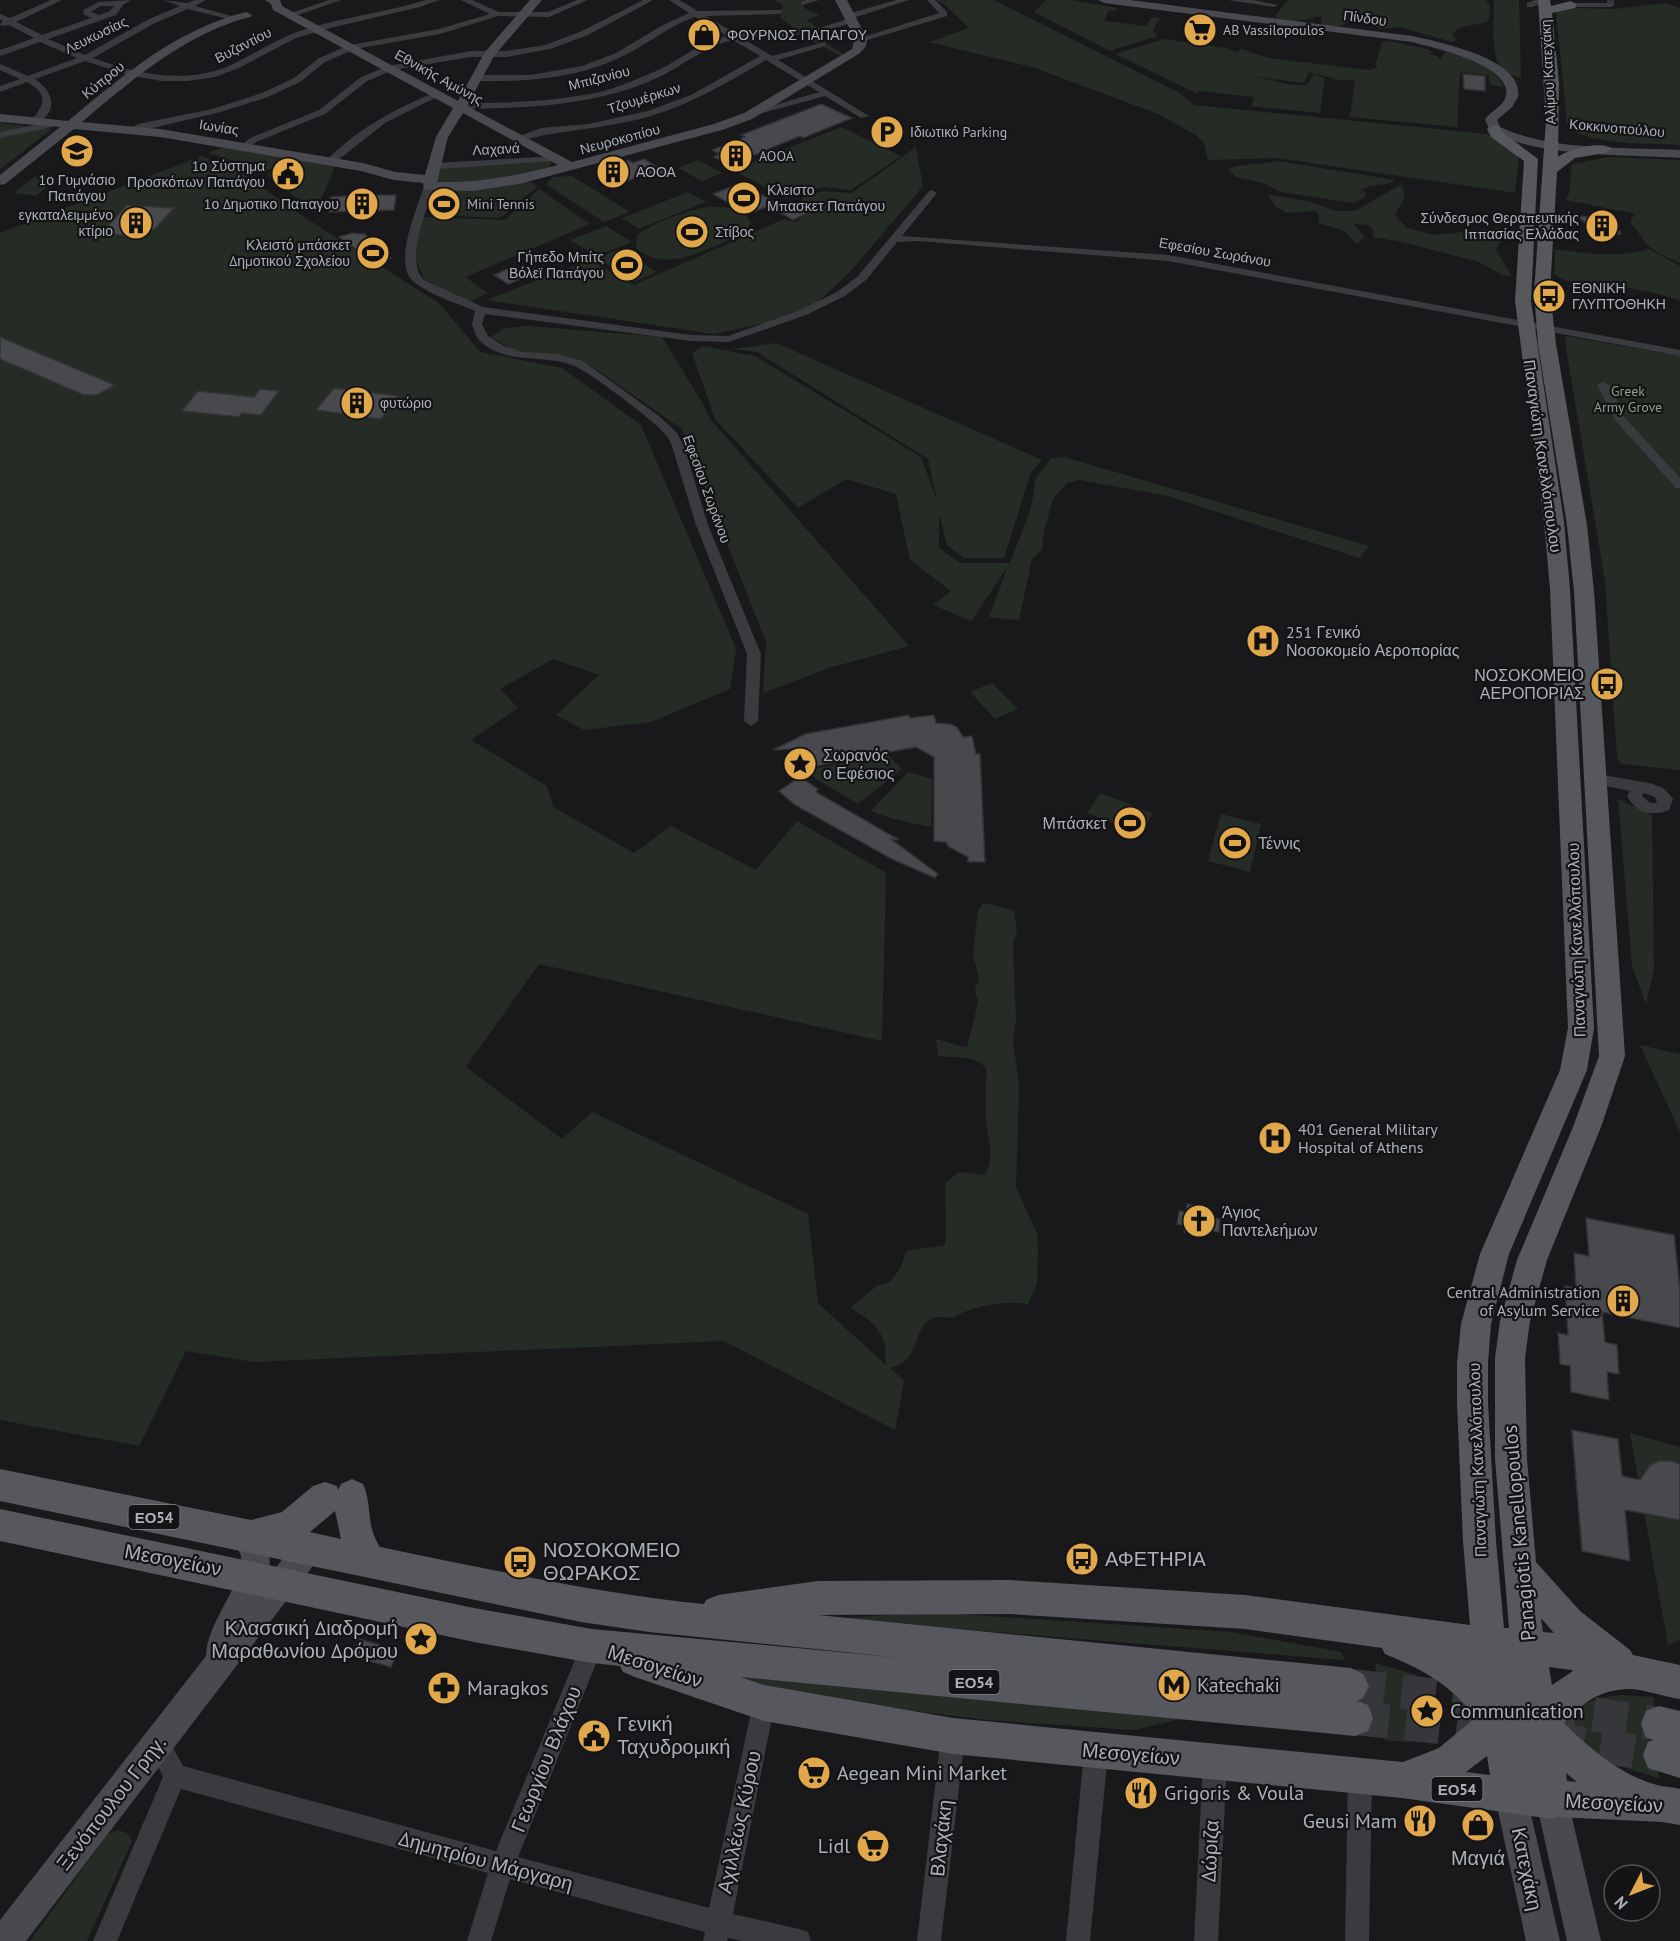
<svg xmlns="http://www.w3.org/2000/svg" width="1680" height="1941" font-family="'PT Sans',sans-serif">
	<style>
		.green { fill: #252c26 }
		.building { fill: #48494d; stroke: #333336; stroke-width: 1.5 }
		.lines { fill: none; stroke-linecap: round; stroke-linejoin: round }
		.street-tunnel { stroke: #36373b; stroke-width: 9; stroke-dasharray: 9 4.5; stroke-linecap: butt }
		.primary-tunnel { stroke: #36373b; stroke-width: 34; stroke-dasharray: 34 17; stroke-linecap: butt }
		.street { fill: #3a3b3f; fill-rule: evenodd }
		.secondary { fill: #484a4f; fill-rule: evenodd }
		.primary { fill: #56585e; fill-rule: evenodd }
		.labels { text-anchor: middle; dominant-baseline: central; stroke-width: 4.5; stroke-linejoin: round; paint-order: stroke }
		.far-street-label { font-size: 14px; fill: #acb1b9; stroke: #141416 }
		.far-poi-label { font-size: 14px; fill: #acb1b9; stroke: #141416; text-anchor: start }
		.far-park-label { font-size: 14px; fill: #86a286; stroke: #141416 }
		.shield { fill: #141416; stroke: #7e8288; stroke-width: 1.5 }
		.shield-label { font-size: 15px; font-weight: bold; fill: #acb1b9 }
		.street-label { font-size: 16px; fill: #acb1b9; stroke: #141416 }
		.poi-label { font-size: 16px; fill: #acb1b9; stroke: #141416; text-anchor: start }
		.near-street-label { font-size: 20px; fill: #acb1b9; stroke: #141416 }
		.near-poi-label { font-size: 20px; fill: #acb1b9; stroke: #141416; text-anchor: start }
	</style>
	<rect width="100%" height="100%" fill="#19191b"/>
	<g class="green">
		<polygon points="774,0 802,0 804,8 820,15 806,20 819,28 810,32 845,55 842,57 802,35 791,35 788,31 795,29 780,17 783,5"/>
		<polygon points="935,0 994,0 1178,92 1194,105 1487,134 1519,154 1515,193 1277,158 1208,160 1204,143 1196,135 1158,114 1035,68 929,42 969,28 944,4"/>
		<polygon points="1046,0 1071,0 1117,8 1116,11 1109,10 1104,21 1146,26 1152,17 1160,18 1153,30 1157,36 1110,51 1034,12"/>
		<path d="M1288,0h198l4,6 -1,14c-11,7 -27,3 -37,14l5,6 -5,2 -53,-15 -18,2 -26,-11 -14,8h-15l-5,-3 1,-5 -5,-2c-14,6 -25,5 -40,2l-2,-2z"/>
		<path d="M1494,0h25l2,78c-6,-2 -17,-5 -21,-11 -9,-14 -6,-50 -6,-67z"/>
		<path d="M1665,3l15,5v137c-22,-1 -108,0 -113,-23l-11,-111 18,-3 40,1z"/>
		<path d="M1164,39l62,9 9,4 7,-3 26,9 101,12 8,-2 -1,-5 6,-21 7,-1 38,8 5,3 -3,2 8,2 3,4 6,-9c21,8 49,14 58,36l-14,-2 -2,-10 -28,-3 -3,55 -107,-10 5,-37h-15l-31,-8 -5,11 -52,-7 39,9h16l7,-11 11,4 -5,35 -69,-7 3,-9 -55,-6 -1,3 -83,-40z"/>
		<polygon points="0,123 52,129 0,169"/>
		<polygon points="841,127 901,156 851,190 824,187 785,198 733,170"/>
		<polygon points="226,146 289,158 266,171 208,153"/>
		<polygon points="916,147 923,186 851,271 805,314 714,334 486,300 590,260 634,285 784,219 795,222 813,210 801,198 823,191 852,193"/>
		<path d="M202,156l39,16 60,43 139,89 40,48 82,16 79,57 95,224 -6,40 -79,33 -67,8 -28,-15 43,-40 -46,-16 -53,30 18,19 -47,32 76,46 6,21 81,46 37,-27 85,44 41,-49 89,52 -4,168 -343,-77 -73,103 96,72 30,-27 216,102 10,89 69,63c-3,-7 -1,-12 -2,-19 -2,-19 -20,-31 -35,-39l28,-23 12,-3 11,-15 5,-16 39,-6c2,-21 0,-41 0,-62l14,-11 25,3c11,-13 5,-31 3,-46 -3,-20 0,-41 -1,-61 -13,-14 -30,-9 -48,-12l-2,-17 31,9 11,-46 -3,-12 4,-11 -6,-25 5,-44 5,-7 31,7 3,22 -4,11 3,77 -3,21 6,45 -3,102 21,45 1,15 -1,36 -9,20c-24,-4 -55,2 -76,14 -46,-10 -24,43 -62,50l14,13 -9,49 -171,-89 -470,21 -68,-11 -47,95 -139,-26v-1187z"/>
		<path d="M1609,157l71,3v103c-12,-6 -25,-10 -34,-20 -6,-6 -8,-14 -15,-19v-5l5,-5 -70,-14 3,-7 3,-29z"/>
		<polygon points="698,160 722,173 702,181 678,168"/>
		<polygon points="302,161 335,167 315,213 268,175"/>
		<path d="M1278,161l117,19c-9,8 -23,2 -33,10l4,3 -2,5 -11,5 -73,-11 -14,-8 -30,-7 -8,-8c17,-6 33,-4 50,-8z"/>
		<polygon points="551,162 549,169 473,184 434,182 440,168"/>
		<polygon points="572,176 630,212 604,222 546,184 553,177"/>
		<polygon points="34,177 56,179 36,196 14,193"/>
		<polygon points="528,180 537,187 500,218 455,216 457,190"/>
		<polygon points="1402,184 1405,197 1395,215 1407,228 1435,235 1499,228 1501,240 1496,250 1512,276 1502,275 1479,262 1402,242 1373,237 1373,230 1369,225 1354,224 1365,237 1357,244 1344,231 1319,223 1319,214 1315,211 1287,213 1276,207 1267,194 1311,202 1335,211 1355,211"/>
		<polygon points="539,189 590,224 465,277 488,293 469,302 424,279 414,256 422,217 505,220"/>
		<polygon points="688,192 706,202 639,229 622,218"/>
		<polygon points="440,193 454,193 450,216 434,216"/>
		<path d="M708,207c16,-1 35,0 43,16l-5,8 -6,4c-31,13 -74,40 -104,13l1,-12c12,-12 54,-27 71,-29z"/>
		<polygon points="606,226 632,242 596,256 570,240"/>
		<polygon points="620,249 657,272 634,282 598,258"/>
		<path d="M1555,249c32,5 63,9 94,0l31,17v35c-15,-6 -34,-10 -50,-13 -23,-3 -58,1 -77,-15l2,-5z"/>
		<polygon points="529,326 662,337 702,402 710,419 909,646 832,667 763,693 766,642 682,429 590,365 522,355 491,337 505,328"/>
		<polygon points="1566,336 1680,356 1680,770 1621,764 1617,758 1605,581 1565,342"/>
		<polygon points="776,343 1042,460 1031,472 1004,558 964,558 947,545 939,513 939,548 960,563 1010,563 1031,508 1036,478 1051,458 1064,457 1369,546 1359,558 1168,496 1080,480 1067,483 1053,499 1044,531 1042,550 1032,559 1019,620 989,617 1008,566 971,621 933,605 951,591 910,560 896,494 846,479 798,508 715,419 692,353 703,346 755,356 921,457 937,500 928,459 757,352 734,349"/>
		<polygon points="992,683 1018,709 995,719 970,692"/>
		<polygon points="887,754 902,769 858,804 803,771"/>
		<polygon points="908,772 932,779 931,827 893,819 871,811"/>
		<polygon points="1100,793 1153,813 1141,833 1087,813"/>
		<polygon points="1618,799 1652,815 1654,970 1646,1004 1632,966"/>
		<polygon points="1221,814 1261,824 1250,872 1208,861"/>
		<polygon points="1640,1045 1680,1054 1680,1132"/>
		<polygon points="1630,1433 1680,1447 1680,1640 1668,1645"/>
		<polygon points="927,1612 1231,1632 1342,1652 1344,1660 834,1619"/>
		<polygon points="1375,1663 1414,1674 1435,1688 1439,1734 1422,1742 1385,1741"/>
		<polygon points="717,1674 1189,1717 1135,1730 988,1720 825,1700"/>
		<path d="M1622,1695l31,2 6,81c-33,-9 -72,-20 -89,-53 0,-25 33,-28 52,-30z"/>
		<polygon points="118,1830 127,1833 132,1841 87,1941 30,1941 108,1834"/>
	</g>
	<g class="building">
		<polygon points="1463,74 1485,76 1485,91 1464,89"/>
		<polygon points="821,104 852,118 803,138 800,136 730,165 714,157 720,154 712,150 745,137 741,135"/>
		<polygon points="644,159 666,172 649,178 643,175 619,184 598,172 628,160 633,163"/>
		<polygon points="741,183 776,203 748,214 713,194"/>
		<polygon points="362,195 396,195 394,210 329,212 328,206 331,197"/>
		<polygon points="792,203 810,212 793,220 775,210"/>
		<polygon points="127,205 174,208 154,230 144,229 140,233 132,236 106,234 107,232 104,230"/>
		<polygon points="1578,216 1613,219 1621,234 1598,236"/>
		<polygon points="352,233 365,234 376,247 391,258 377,264 339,237"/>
		<polygon points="512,267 526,277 508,284 494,275"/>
		<polygon points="0,337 115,385 97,395 84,395 0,359"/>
		<polygon points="334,388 398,396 381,419 316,410"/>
		<polygon points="260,389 279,391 261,415 242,413 239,417 182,411 198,391 254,397"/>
		<polygon points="909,715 910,718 934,715 936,723 950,724 957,727 963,737 972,736 976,754 980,754 985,862 968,862 968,857 949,847 946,842 934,841 934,757 916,747 811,767 807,748 773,750 805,734"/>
		<polygon points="800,777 818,789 816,792 899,840 891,839 938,874 935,878 892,859 795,805 779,791"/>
		<polygon points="1187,1204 1203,1207 1202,1215 1220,1219 1219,1232 1201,1229 1200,1235 1184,1232 1185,1226 1177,1224 1179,1211 1186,1212"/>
		<polygon points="1586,1218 1674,1235 1680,1290 1680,1328 1602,1312 1605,1342 1617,1345 1619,1374 1607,1372 1609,1400 1571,1392 1570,1366 1560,1364 1558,1333 1568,1335 1565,1286 1576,1288 1574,1253 1589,1256"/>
		<polygon points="1572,1430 1618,1439 1622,1476 1640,1480 1650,1465 1659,1461 1671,1461 1680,1464 1680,1520 1625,1510 1630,1561 1582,1551"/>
		<polygon points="359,1639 398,1650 391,1667 352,1656"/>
	</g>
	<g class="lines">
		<polyline class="street-tunnel" points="1607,1 1614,1"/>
		<g class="primary-tunnel">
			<polyline points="1351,1686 1492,1702"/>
			<polyline points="1543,1707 1659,1724"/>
			<polyline points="1355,1718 1495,1733"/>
			<polyline points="1550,1739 1661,1755"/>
		</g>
		<g class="street">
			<path d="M51,0h11l-46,22 26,13 49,-17 -7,-3 -1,-5 16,-8 32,-2 -8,5 -7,10 -68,24 37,16 64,-36 31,-13 -17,-6 24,3 8,-3h11l-11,6 37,10v4l-44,-11 -33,14 -62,35c43,16 94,27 138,7 26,-12 48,-28 75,-36 39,-12 81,-17 120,-29h13l-19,7 -90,21 -34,10 -57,30 -24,9 -27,4h-27l-32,-6 -44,-14 -50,18c19,13 24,33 1,45l-5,-3c14,-18 18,-26 -4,-39l-27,10v-6l20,-7 -20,-9v-6l28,12 49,-18 -37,-16 -40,14v-6l34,-12 -25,-13 -8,1 -1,-2 3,-3 -3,-2v-5l10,4zM100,6h14l-4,5 -11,4 -8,-3z"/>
			<polygon points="329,0 341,0 295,16 288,14"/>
			<polygon points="461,0 472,0 499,12 548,12 577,0 588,0 549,17 498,16 440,34 355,49 325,62 300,82 268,97 217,113 135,132 130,129 138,124 212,109 262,93 294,78 319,58 350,45 439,29 490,14"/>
			<polygon points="643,0 653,0 588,35 550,49 507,57 471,57 393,70 367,81 325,114 256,142 248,148 240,146 250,138 319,110 361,77 388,66 471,51 507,51 545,45 582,31"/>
			<path d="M669,0h10l19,11 84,-1 1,2 -4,2 -73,2 30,18 54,-2 1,2 -4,3 -45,1 30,18 53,-14v4l-47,14 91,56 -8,2 -36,-22 -80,22v-4l74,-22 -53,-32c-36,21 -71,42 -112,55 -44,14 -91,14 -135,26l-5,-3 27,-10 47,-4 60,-13 43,-16 69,-39 -27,-16c-27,6 -49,25 -74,37 -62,29 -130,31 -198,32l-5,-3 5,-3c41,0 82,-1 123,-8 23,-3 44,-12 65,-21 27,-10 49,-32 78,-38l-32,-19c-27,9 -48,28 -74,40 -46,22 -96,25 -146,24l-4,-3 4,-3h55l52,-9 34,-13 47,-28 26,-12z"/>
			<polygon points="806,0 819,0 802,5 802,1"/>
			<polygon points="896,0 909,0 853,18 855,22 814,34 810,31 850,18 848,14"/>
			<polygon points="927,0 935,0 947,12 947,16 864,41 857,39 939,13"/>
			<polygon points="1228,0 1253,0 1278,5 1274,7"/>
			<polygon points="1535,0 1546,0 1533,7 1527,7 1527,3"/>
			<polygon points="1571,3 1611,3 1615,5 1611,7 1568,7 1568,3"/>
			<path d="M436,92l7,2 -58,29 -52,41 -8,-2c29,-31 71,-54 111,-70z"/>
			<polygon points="49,122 52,123 52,127 0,138 0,132"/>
			<polygon points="558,156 561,157 561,161 435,169 430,166 435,163"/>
			<path d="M429,183l5,3c-7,25 -30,74 -10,94l59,27 208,28 37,1 70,-25 39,-19 21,-16 71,-85 3,-1 5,3 -35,43 266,19 512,95v6l-512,-95 -251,-20 -20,1 -31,38 -21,16 -39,19 -77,27 -38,-1 -206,-27 -3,10 6,12 16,10 19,6 35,2 25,7 76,55 18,17 7,13 24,79 53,129 -3,67 -7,5 -7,-5 3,-67 -51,-129 -24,-79c-2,-4 -4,-9 -7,-12 -10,-13 -78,-64 -93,-69 -29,-11 -67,0 -92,-24 -4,-4 -6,-12 -8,-17l3,-13c-18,-8 -43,-15 -60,-28 -24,-18 2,-73 9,-97z"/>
			<polygon points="1603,382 1609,385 1625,418 1680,478 1680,489 1676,488 1616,421 1597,385"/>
			<path d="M1596,774l54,9 13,5 7,7 3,4 -4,11c-18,7 -33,3 -42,-14l3,-5 -39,-8 -2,-4zM1643,793l12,4 2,6h-7l-8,-7z"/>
			<polygon points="592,1635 600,1638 603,1646 518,1857 709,1908 753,1703 756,1695 764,1692 772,1695 775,1703 733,1914 799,1929 808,1932 811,1941 743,1941 728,1938 727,1941 703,1941 705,1932 510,1879 491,1941 467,1941 488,1873 181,1789 117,1941 93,1941 163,1777 146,1742 150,1734 158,1730 166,1734 183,1766 496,1851 584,1638"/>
			<polygon points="953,1724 961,1728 965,1736 941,1941 917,1941 941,1736 945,1728"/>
			<polygon points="1096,1740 1104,1744 1108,1752 1090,1941 1066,1941 1084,1752 1088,1744"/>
			<polygon points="1215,1750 1223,1754 1227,1762 1218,1941 1194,1941 1203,1762 1207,1754"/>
			<polygon points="1360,1765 1368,1769 1372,1777 1369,1941 1345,1941 1348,1777 1352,1769"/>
		</g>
		<g class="secondary">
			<path d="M265,0h15l2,6 176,95 27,-49 45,-52h12l-48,56 -27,50 105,56 142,-38 30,-11 108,-64 3,-10 -20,-39h12l20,39 -1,7 -6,7 -108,66 -30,11 -203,54 -47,7 -43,-1 -5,-1 -1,-6 -29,-3 -33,-9 -201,-34 -86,-8 -69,55 -5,1v-10l60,-48 -60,-5v-8l68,7c54,-45 109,-92 178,-109l6,3 -2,2c-64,16 -118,63 -168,105l78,7 203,34 32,9 30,3 11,-38 17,-29 -180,-98 -2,-6zM463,113l95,52c-41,11 -79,18 -121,17l11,-45z"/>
			<path d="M1098,0h32l282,36c27,6 113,23 106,61l-6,10 -15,13 3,7c50,24 124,20 180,23v8c-60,-4 -136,0 -190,-26l-5,-13c6,-8 19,-13 21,-23 7,-31 -72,-48 -94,-54l-308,-39z"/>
			<path d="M245,1520c22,10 29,37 22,59l32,-41 10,-5 10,5 5,10 -5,10 -293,383h-26v-21l206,-264c0,-33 40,-75 35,-100 -2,-7 -8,-14 -11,-21l5,-10z"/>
			<polygon points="1511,1781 1522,1786 1527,1797 1560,1941 1526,1941 1495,1797 1500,1786"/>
			<polygon points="1552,1785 1563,1790 1568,1801 1601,1941 1567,1941 1536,1801 1541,1790"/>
		</g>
		<g class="primary">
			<path d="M1538,0h12l1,6 20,-5 6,4 -2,3 -23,5 7,70 -1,74c10,-8 45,-17 54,-8l-7,4 -30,5 -18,14 -7,120 6,52 31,181 7,66 31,465 -24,71 -54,133 -17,61 -5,37 2,101 9,103 44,49 50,39 3,5 47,10v34c-15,-2 -37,-10 -51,-10 -27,0 -48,14 -65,34 25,25 58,53 93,62 7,2 16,2 23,4v36l-18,-3 -105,-5 -5,2 -150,-21 -449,-44 -189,-33 -129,-44 -12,-5 -3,-6 -28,-3 -118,-21 -474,-101v-32l474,99 118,21 311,29 -254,-26 -68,-10 -581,-121v-32l251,51 31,-8 31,-26 12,-4 12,4 1,4 3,-6 11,-5 11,5c10,22 2,40 17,63 108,22 215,46 324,57l2,-4 12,-5 100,-14 192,-1 235,15 225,30 -7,-84 -6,-138v-40l4,-39 19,-70 80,-184 8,-42 -18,-439 -6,-67 -29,-221 9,-140 -33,-24 -4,-8 7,-4 5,1 3,6 36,27 -7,142 33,221 6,67 24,439 -7,42 -78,184 -18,70 -3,39v40l8,138 8,87h5l-14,-169v-101l5,-37 17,-61 56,-133 26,-71 -25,-465 -7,-66 -29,-181 -4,-52 12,-172zM335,1511l6,28 -31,-7zM1010,1614l235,15 137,19 3,6c39,16 64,30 91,63l-37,31 -36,14 -450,-44 -189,-33 -24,-8 615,59 13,-5 5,-13 -5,-13 -11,-4 6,-3 6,-12 -6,-12 -12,-6 -533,-53zM1541,1618l13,15 -11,-1zM1549,1667l23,3 1,1 -21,14zM1487,1756l3,19 -24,-3zM1566,1773l11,9 -10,-1z"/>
			<polygon points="1659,1706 1680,1711 1680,1778 1648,1768 1643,1755 1648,1742 1654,1740 1646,1737 1641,1724 1646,1711"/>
		</g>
	</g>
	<defs>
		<g id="supermarket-disc" transform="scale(1.725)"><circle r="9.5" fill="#e0a74b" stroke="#141416"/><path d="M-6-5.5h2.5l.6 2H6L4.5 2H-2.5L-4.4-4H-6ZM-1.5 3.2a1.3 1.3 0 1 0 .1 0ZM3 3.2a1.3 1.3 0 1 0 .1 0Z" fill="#111"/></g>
		<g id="shop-disc" transform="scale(1.725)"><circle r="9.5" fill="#e0a74b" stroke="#141416"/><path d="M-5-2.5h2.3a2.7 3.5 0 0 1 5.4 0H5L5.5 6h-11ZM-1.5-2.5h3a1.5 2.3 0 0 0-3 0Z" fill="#111"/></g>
		<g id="parking-disc" transform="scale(1.725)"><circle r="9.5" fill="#e0a74b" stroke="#141416"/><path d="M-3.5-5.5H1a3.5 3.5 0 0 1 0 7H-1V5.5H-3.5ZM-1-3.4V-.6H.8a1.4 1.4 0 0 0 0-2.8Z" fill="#111"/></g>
		<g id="school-disc" transform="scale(1.725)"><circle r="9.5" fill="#e0a74b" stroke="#141416"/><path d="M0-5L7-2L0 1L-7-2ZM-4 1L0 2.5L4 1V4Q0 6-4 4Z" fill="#111"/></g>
		<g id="building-disc" transform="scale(1.725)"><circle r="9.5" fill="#e0a74b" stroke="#141416"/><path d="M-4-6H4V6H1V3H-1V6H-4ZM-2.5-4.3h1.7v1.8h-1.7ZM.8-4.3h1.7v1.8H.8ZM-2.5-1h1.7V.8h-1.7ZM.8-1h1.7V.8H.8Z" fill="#111"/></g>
		<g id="civic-disc" transform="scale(1.725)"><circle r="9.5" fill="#e0a74b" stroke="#141416"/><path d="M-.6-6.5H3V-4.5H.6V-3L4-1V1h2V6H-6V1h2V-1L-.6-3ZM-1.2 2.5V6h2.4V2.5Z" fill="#111"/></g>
		<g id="stadium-disc" transform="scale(1.725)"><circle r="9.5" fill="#e0a74b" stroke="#141416"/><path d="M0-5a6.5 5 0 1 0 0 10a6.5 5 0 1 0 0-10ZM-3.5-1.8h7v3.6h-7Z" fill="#111"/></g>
		<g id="bus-disc" transform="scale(1.725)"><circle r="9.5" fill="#e0a74b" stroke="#141416"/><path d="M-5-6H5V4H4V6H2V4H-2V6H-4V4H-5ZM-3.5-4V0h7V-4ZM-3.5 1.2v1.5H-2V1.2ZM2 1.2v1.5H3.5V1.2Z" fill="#111"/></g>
		<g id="hospital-disc" transform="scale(1.725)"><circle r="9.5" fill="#e0a74b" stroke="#141416"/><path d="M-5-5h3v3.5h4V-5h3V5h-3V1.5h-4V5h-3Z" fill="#111"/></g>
		<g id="sight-disc" transform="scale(1.725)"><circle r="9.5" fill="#e0a74b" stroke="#141416"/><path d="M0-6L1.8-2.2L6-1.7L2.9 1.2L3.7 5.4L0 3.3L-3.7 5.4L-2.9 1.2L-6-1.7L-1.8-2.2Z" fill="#111"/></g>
		<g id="church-disc" transform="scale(1.725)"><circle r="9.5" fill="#e0a74b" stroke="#141416"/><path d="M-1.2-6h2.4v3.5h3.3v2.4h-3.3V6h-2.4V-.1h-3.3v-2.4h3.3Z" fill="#111"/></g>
		<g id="metro-disc" transform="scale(1.725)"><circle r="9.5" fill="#e0a74b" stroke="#141416"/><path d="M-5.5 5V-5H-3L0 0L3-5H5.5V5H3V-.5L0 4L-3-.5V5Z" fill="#111"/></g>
		<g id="pharmacy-disc" transform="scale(1.725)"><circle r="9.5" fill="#e0a74b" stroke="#141416"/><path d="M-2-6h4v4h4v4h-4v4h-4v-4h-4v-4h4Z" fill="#111"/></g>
		<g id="restaurant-disc" transform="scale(1.725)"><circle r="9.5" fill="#e0a74b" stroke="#141416"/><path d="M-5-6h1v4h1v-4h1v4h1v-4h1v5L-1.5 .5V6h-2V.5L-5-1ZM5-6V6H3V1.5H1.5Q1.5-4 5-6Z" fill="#111"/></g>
	</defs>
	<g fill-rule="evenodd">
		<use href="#supermarket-disc" x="1200" y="30"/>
		<use href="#shop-disc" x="704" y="35"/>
		<use href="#parking-disc" x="887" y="132"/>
		<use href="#school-disc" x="77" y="151"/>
		<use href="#building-disc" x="736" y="156"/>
		<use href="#building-disc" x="613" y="172"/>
		<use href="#civic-disc" x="288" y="174"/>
		<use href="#stadium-disc" x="744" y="198"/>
		<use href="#building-disc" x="362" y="204"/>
		<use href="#stadium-disc" x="444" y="204"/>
		<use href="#building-disc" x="136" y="223"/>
		<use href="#building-disc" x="1602" y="226"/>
		<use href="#stadium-disc" x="692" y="232"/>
		<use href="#stadium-disc" x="373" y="253"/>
		<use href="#stadium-disc" x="627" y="265"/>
		<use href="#bus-disc" x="1549" y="296"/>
		<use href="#building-disc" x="357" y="403"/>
		<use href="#hospital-disc" x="1263" y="641"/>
		<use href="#bus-disc" x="1607" y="684"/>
		<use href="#sight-disc" x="800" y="764"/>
		<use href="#stadium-disc" x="1130" y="823"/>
		<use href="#stadium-disc" x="1235" y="843"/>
		<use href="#hospital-disc" x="1275" y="1138"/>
		<use href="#church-disc" x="1199" y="1221"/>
		<use href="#building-disc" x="1623" y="1301"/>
		<use href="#bus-disc" x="1082" y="1559"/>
		<use href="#bus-disc" x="520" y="1562"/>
		<use href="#sight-disc" x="421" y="1639"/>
		<use href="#metro-disc" x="1174" y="1685"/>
		<use href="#pharmacy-disc" x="444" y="1688"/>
		<use href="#sight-disc" x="1427" y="1711"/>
		<use href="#civic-disc" x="594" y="1736"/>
		<use href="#supermarket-disc" x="814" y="1773"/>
		<use href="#restaurant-disc" x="1141" y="1793"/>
		<use href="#restaurant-disc" x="1420" y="1821"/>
		<use href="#shop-disc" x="1478" y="1825"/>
		<use href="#supermarket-disc" x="873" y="1846"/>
	</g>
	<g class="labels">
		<g class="far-street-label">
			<text transform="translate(1365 18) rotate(8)">Πίνδου</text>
			<text transform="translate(96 35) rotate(-26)">Λευκωσίας</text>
			<text transform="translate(243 45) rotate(-27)">Βυζαντίου</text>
			<text transform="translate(1548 72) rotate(-93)">Αλίμου Κατεχάκη</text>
			<text transform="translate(439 77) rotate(29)">Εθνικής Αμύνης</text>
			<text transform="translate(599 78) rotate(-14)">Μπιζανίου</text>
			<text transform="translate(103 80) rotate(-39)">Κύπρου</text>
			<text transform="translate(644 98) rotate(-17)">Τζουμέρκων</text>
			<text transform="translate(219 127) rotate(9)">Ιωνίας</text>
			<text transform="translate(1617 128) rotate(5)">Κοκκινοπούλου</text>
			<text transform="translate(620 139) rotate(-15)">Νευροκοπίου</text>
			<text transform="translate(496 149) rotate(-3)">Λαχανά</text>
			<text transform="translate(1215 252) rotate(10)">Εφεσίου Σωράνου</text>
			<text transform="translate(707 489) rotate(70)">Εφεσίου Σωράνου</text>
		</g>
		<g class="far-poi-label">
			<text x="1223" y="30">AB Vassilopoulos</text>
			<text x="727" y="35">ΦΟΥΡΝΟΣ ΠΑΠΑΓΟΥ</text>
			<text x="910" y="132">Ιδιωτικό Parking</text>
			<text x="759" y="156">AOOA</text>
			<text x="265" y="166" text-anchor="end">1ο Σύστημα<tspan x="265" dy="16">Προσκόπων Παπάγου</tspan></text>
			<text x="636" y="172">ΑΟΟΑ</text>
			<text x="77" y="180" text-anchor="middle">1ο Γυμνάσιο<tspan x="77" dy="16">Παπάγου</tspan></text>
			<text x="767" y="190">Κλειστο<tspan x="767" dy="16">Μπασκετ Παπάγου</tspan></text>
			<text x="339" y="204" text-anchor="end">1ο Δημοτικο Παπαγου</text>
			<text x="467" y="204">Mini Tennis</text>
			<text x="113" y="215" text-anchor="end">εγκαταλειμμένο<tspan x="113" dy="16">κτίριο</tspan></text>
			<text x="1579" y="218" text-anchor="end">Σύνδεσμος Θεραπευτικής<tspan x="1579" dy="16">Ιππασίας Ελλάδας</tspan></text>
			<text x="715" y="232">Στίβος</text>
			<text x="350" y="245" text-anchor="end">Κλειστό μπάσκετ<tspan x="350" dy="16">Δημοτικού Σχολείου</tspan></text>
			<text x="604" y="257" text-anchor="end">Γήπεδο Μπίτς<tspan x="604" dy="16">Βόλεϊ Παπάγου</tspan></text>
			<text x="1572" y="288">ΕΘΝΙΚΗ<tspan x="1572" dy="16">ΓΛΥΠΤΟΘΗΚΗ</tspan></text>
			<text x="380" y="403">φυτώριο</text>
		</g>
		<g class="far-park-label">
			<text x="1628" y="391">Greek<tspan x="1628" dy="16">Army Grove</tspan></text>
		</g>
		<g class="shield">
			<rect x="128.5" y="1505" width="51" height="24" rx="4.5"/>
			<rect x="948.5" y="1670" width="51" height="24" rx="4.5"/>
			<rect x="1431.5" y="1777" width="51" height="24" rx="4.5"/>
		</g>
		<g class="shield-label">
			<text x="154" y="1517">ΕΟ54</text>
			<text x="974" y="1682">ΕΟ54</text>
			<text x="1457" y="1789">ΕΟ54</text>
		</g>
		<g class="street-label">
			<text transform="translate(1543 456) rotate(82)">Παναγιώτη Κανελλόπουλου</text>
			<text transform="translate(1576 940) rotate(-92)">Παναγιώτη Κανελλόπουλου</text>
			<text transform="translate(1477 1460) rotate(-92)">Παναγιώτη Κανελλόπουλου</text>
		</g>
		<g class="poi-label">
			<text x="1286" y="632">251 Γενικό<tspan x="1286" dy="18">Νοσοκομείο Αεροπορίας</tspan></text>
			<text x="1584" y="675" text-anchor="end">ΝΟΣΟΚΟΜΕΙΟ<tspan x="1584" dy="18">ΑΕΡΟΠΟΡΙΑΣ</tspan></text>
			<text x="823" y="755">Σωρανός<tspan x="823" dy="18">ο Εφέσιος</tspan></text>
			<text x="1107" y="823" text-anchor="end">Μπάσκετ</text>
			<text x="1258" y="843">Τέννις</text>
			<text x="1298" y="1129">401 General Military<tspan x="1298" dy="18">Hospital of Athens</tspan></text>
			<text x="1222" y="1212">Άγιος<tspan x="1222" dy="18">Παντελεήμων</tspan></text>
			<text x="1600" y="1292" text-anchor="end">Central Administration<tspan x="1600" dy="18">of Asylum Service</tspan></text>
		</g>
		<g class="near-street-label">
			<text transform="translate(1519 1533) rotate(-95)">Panagiotis Kanellopoulos</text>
			<text transform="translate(173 1560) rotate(11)">Μεσογείων</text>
			<text transform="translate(655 1666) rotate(18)">Μεσογείων</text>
			<text transform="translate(1131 1754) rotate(5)">Μεσογείων</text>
			<text transform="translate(546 1759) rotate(-68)">Γεωργίου Βλάχου</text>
			<text transform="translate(111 1803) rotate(-52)">Ξενόπουλου Γρηγ.</text>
			<text transform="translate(1614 1803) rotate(3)">Μεσογείων</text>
			<text transform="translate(739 1822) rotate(-78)">Αχιλλέως Κύρου</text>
			<text transform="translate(941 1838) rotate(-84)">Βλαχάκη</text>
			<text transform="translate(1210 1851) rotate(-87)">Δώριζα</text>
			<text transform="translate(486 1861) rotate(15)">Δημητρίου Μάργαρη</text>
			<text transform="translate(1527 1869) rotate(78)">Κατεχάκη</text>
		</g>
		<g class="near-poi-label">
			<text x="543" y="1550">ΝΟΣΟΚΟΜΕΙΟ<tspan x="543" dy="23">ΘΩΡΑΚΟΣ</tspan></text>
			<text x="1105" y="1559">ΑΦΕΤΗΡΙΑ</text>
			<text x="398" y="1628" text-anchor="end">Κλασσική Διαδρομή<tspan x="398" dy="23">Μαραθωνίου Δρόμου</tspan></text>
			<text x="1197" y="1685">Katechaki</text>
			<text x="467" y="1688">Maragkos</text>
			<text x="1450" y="1711">Communication</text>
			<text x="617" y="1724">Γενική<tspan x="617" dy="23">Ταχυδρομική</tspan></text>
			<text x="837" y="1773">Aegean Mini Market</text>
			<text x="1164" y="1793">Grigoris &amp; Voula</text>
			<text x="1397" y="1821" text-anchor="end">Geusi Mam</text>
			<text x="850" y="1846" text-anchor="end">Lidl</text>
			<text x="1478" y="1858" text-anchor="middle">Μαγιά</text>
		</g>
	</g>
	<g transform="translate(1632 1893) rotate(228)"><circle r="28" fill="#141416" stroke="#515357" stroke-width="1.5"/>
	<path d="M0-4.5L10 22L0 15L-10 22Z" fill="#e0a74b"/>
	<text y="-9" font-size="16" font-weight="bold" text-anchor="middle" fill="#acb1b9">N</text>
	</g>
</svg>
